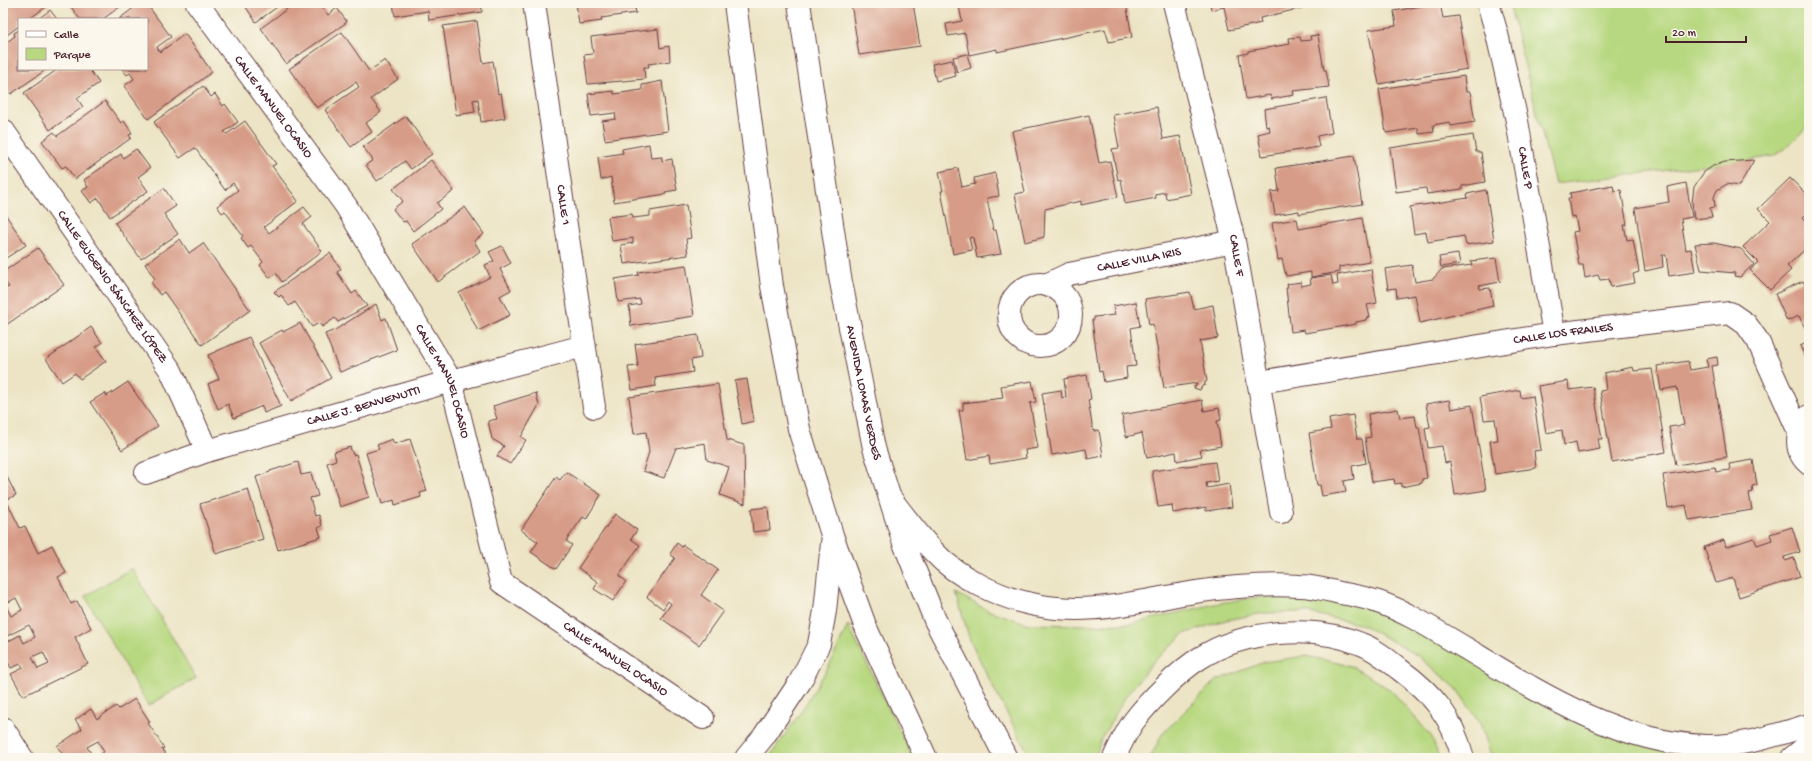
<svg xmlns="http://www.w3.org/2000/svg" width="1812" height="761" font-family="'Gochi Hand',sans-serif">
	<style>
		.green { fill: #b7d880; stroke: #807c56 }
		.building { fill: #d79c87; fill-rule: evenodd }
		.lines { fill: none; stroke-linecap: round; stroke-linejoin: round }
		.street-casing { stroke: #623d42; stroke-width: 24 }
		.primary-casing { stroke: #623d42; stroke-width: 24 }
		.highway-casing { stroke: #623d42; stroke-width: 24 }
		.street { stroke: #fff; stroke-width: 22 }
		.primary { stroke: #fff; stroke-width: 22 }
		.highway { stroke: #fff; stroke-width: 22 }
		.labels { text-anchor: middle; dominant-baseline: central; stroke-width: 3; stroke-linejoin: round; paint-order: stroke }
		.street-label { font-size: 13px; fill: #4a1f2b; stroke: #fbf7ec }
	</style>
	<rect width="100%" height="100%" fill="#fbf7ec"/>
	<filter id="ink" filterUnits="userSpaceOnUse"><feTurbulence type="fractalNoise" baseFrequency=".025" numOctaves="2"/><feDisplacementMap in="SourceGraphic" scale="8" xChannelSelector="R" yChannelSelector="G"/><feConvolveMatrix kernelMatrix="1 2 1 2 8 2 1 2 1" color-interpolation-filters="sRGB"/></filter>
	<filter id="wash" filterUnits="userSpaceOnUse"><feTurbulence type="fractalNoise" baseFrequency=".012" numOctaves="4" result="noise"/><feDisplacementMap in="SourceGraphic" scale="16" xChannelSelector="R" yChannelSelector="G"/><feGaussianBlur stdDeviation="0.9" result="paint"/><feColorMatrix in="noise" values="0 0 0 0 0 0 0 0 0 0 0 0 0 0 0 0 0 1.4 0 .05"/><feComposite in="paint" operator="in"/></filter>
	<g filter="url(#wash)">
		<rect width="100%" height="100%" fill="#ece4c4"/>
		<g class="green">
			<polygon points="1509,3 1809,3 1809,125 1785,149 1773,156 1751,160 1555,184"/>
			<polygon points="132,568 196,678 148,706 85,596"/>
			<polygon points="956,593 987,610 1029,624 1090,625 1130,624 1219,603 1261,597 1314,594 1374,609 1677,752 1744,757 1492,758 1480,723 1456,688 1418,656 1363,625 1305,612 1264,613 1226,620 1184,634 1154,661 1126,696 1101,739 1095,758 1031,758 997,695 970,640"/>
			<polygon points="848,625 913,758 769,758 802,710 829,666"/>
			<polygon points="1306,656 1351,666 1391,690 1432,737 1439,758 1150,758 1162,734 1215,681 1264,662"/>
		</g>
		<g id="blocks">
			<g class="building">
				<polygon points="3,3 49,3 50,4 29,19 19,19 19,26 3,38"/>
				<polygon points="68,3 125,3 103,19 80,19"/>
				<polygon points="140,3 146,3 171,37 157,47 160,52 185,34 212,72 148,119 124,86 134,79 130,73 127,75 122,69 147,69 147,19 119,19"/>
				<polygon points="243,3 283,3 256,22"/>
				<polygon points="295,3 319,3 328,15 337,8 347,22 286,64 261,28"/>
				<polygon points="393,3 481,3 482,12 429,20 428,11 395,16"/>
				<polygon points="576,3 634,3 636,13 601,18 602,21 579,24"/>
				<polygon points="851,3 913,3 920,46 859,55"/>
				<polygon points="974,3 1126,3 1132,37 1109,42 1105,29 997,52 997,49 969,55 965,33 948,36 946,24 962,21 959,6"/>
				<polygon points="1210,3 1301,3 1302,8 1260,18 1261,23 1229,30 1224,7 1211,10"/>
				<polygon points="1438,3 1440,3 1443,18 1458,16 1467,69 1379,84 1368,30 1396,26 1394,11"/>
				<polygon points="50,10 57,19 38,19"/>
				<polygon points="477,21 483,63 493,61 498,94 501,93 505,118 481,122 478,99 473,100 475,112 456,115 443,26"/>
				<polygon points="658,29 660,48 669,46 670,61 648,64 649,67 644,67 645,79 588,84 584,55 593,54 591,37"/>
				<polygon points="19,30 19,69 47,69 11,94 3,83 3,45 15,36 14,33"/>
				<polygon points="342,32 369,71 385,60 398,79 371,99 381,112 366,123 372,132 351,147 325,110 359,87 356,82 317,108 289,69"/>
				<polygon points="1318,35 1324,70 1326,70 1329,87 1293,91 1294,95 1271,99 1270,95 1246,99 1239,55 1248,53 1248,51 1290,44 1289,38 1300,37 1301,41 1311,40 1310,36"/>
				<polygon points="967,54 971,68 957,72 953,57"/>
				<polygon points="952,60 956,76 936,81 932,64"/>
				<polygon points="58,69 89,69 99,83 77,98 83,107 50,130 24,93"/>
				<polygon points="1464,76 1466,92 1470,92 1475,122 1451,126 1450,122 1433,125 1434,132 1419,134 1418,128 1386,133 1379,89"/>
				<polygon points="662,81 668,131 605,140 602,121 616,119 615,113 591,116 588,94 613,91 614,94 642,90 642,85"/>
				<polygon points="203,86 211,97 215,94 223,106 225,104 238,122 224,132 227,134 245,121 276,164 272,166 298,201 264,227 269,233 304,207 312,217 303,224 322,251 282,282 276,273 270,278 260,265 263,262 251,246 248,248 241,238 243,236 225,211 222,213 217,206 238,190 233,183 225,190 195,148 180,158 154,122"/>
				<polygon points="1326,98 1332,133 1317,136 1319,147 1262,156 1258,134 1270,131 1269,126 1266,127 1264,109"/>
				<polygon points="105,101 121,123 124,121 132,133 129,135 131,138 75,179 66,166 62,168 42,141 54,132 57,136"/>
				<polygon points="1157,107 1163,139 1180,136 1191,194 1166,199 1165,192 1155,194 1156,198 1125,204 1121,179 1118,180 1112,149 1119,148 1113,115"/>
				<polygon points="1089,115 1099,163 1110,161 1118,197 1081,205 1081,201 1045,209 1044,237 1025,242 1015,194 1025,192 1012,131"/>
				<polygon points="406,116 432,154 411,169 405,161 377,181 366,165 373,160 363,147"/>
				<polygon points="1473,135 1476,152 1481,152 1485,182 1462,186 1462,189 1427,194 1426,188 1396,192 1390,148"/>
				<polygon points="649,144 651,158 662,157 662,161 672,159 677,190 665,192 666,194 614,202 611,177 601,180 598,157 623,153 622,149"/>
				<polygon points="136,149 150,168 138,177 148,191 110,217 98,198 91,203 82,191 88,187 84,180 121,154 123,158"/>
				<polygon points="1354,156 1362,204 1299,214 1299,211 1275,215 1271,192 1279,191 1276,168"/>
				<polygon points="431,160 454,191 437,203 441,209 413,231 406,221 403,222 393,209 403,201 393,189"/>
				<polygon points="1754,160 1739,186 1727,184 1717,190 1714,197 1715,207 1710,208 1712,217 1694,219 1692,203 1694,187 1704,172 1713,166 1725,162"/>
				<polygon points="958,168 962,187 975,184 974,178 995,173 999,196 987,198 993,230 996,230 1001,254 977,258 973,237 969,238 972,250 953,254 941,191 943,191 939,172"/>
				<polygon points="1790,178 1809,197 1809,211 1803,217 1809,224 1809,246 1787,266 1791,270 1770,290 1750,270 1758,262 1743,247 1770,221 1758,209"/>
				<polygon points="1686,183 1692,217 1681,219 1686,250 1691,249 1695,272 1669,276 1666,255 1662,255 1663,267 1645,271 1635,208 1669,202 1667,187"/>
				<polygon points="1613,185 1614,191 1621,190 1627,225 1624,225 1627,240 1633,239 1639,272 1633,274 1635,283 1611,287 1609,279 1600,280 1598,275 1585,278 1583,265 1579,265 1573,232 1578,231 1575,216 1571,217 1568,198 1571,198 1570,193"/>
				<polygon points="164,188 176,206 164,214 178,234 141,259 115,223"/>
				<polygon points="1486,190 1494,241 1466,245 1464,236 1428,242 1426,232 1414,234 1410,207 1468,198 1467,194"/>
				<polygon points="686,205 691,238 686,239 688,255 624,264 621,245 633,243 633,238 612,241 608,217 632,214 633,218 650,216 650,211"/>
				<polygon points="465,207 484,234 474,241 480,251 438,282 412,244"/>
				<polygon points="3,211 26,245 3,260"/>
				<polygon points="1362,218 1370,262 1339,267 1339,272 1311,277 1311,272 1286,276 1282,259 1278,260 1272,223 1297,219 1299,229"/>
				<polygon points="180,239 189,253 203,243 250,310 202,345 164,292 160,295 151,282 155,279 145,264"/>
				<polygon points="1714,243 1741,249 1754,264 1740,277 1734,276 1735,273 1701,270 1695,244"/>
				<polygon points="502,246 511,263 500,269 511,290 500,296 510,315 478,331 459,293 490,277 485,265 494,261 489,252"/>
				<polygon points="38,248 64,285 6,325 3,320 3,283 6,288 9,287 3,279 3,272"/>
				<polygon points="330,253 341,269 337,272 352,294 356,291 367,306 338,322 335,318 322,327 319,323 312,327 295,302 289,306 281,295 279,297 274,292"/>
				<polygon points="1458,254 1460,264 1441,267 1439,257"/>
				<polygon points="1496,258 1500,282 1479,286 1480,289 1490,288 1493,306 1420,323 1415,295 1397,298 1396,288 1388,289 1385,269 1412,265 1415,282 1433,279 1442,269 1472,265 1471,261"/>
				<polygon points="686,265 694,316 631,326 629,306 641,304 640,299 618,302 615,279 639,275 638,272"/>
				<polygon points="1371,269 1377,303 1367,305 1370,317 1366,318 1366,320 1356,322 1356,324 1305,333 1304,330 1291,332 1286,288 1288,288 1287,284 1301,282 1301,286 1311,284 1310,278 1331,275 1333,285 1338,284 1337,275"/>
				<polygon points="1803,281 1806,287 1809,286 1809,333 1808,334 1799,316 1787,321 1775,294"/>
				<polygon points="1190,292 1194,309 1213,305 1218,338 1200,341 1207,381 1205,382 1205,385 1202,386 1200,390 1194,388 1197,383 1164,388 1153,324 1149,325 1145,299"/>
				<polygon points="1136,302 1140,326 1131,328 1136,366 1126,367 1127,378 1104,382 1102,371 1099,372 1092,320 1094,320 1094,317 1115,315 1113,306"/>
				<polygon points="376,304 382,320 386,318 397,350 340,372 325,334 335,330"/>
				<polygon points="300,323 331,378 291,401 259,343 282,330 283,332"/>
				<polygon points="91,327 102,343 96,347 106,361 80,379 75,373 62,382 46,359"/>
				<polygon points="698,335 701,358 691,360 693,372 655,378 656,386 632,390 628,367 638,366 635,344"/>
				<polygon points="249,337 281,406 264,413 262,406 234,418 228,404 218,409 208,384 219,379 208,355"/>
				<polygon points="1809,342 1809,364 1800,346"/>
				<polygon points="1717,357 1718,365 1712,366 1727,457 1676,465 1669,427 1684,425 1677,387 1661,390 1657,366 1688,361 1690,370 1708,367 1706,359"/>
				<polygon points="1633,367 1634,371 1652,369 1666,452 1612,462 1600,391 1606,390 1604,373"/>
				<polygon points="1087,375 1091,399 1088,400 1093,431 1099,430 1103,456 1088,459 1086,449 1052,455 1042,393 1061,390 1062,398 1066,397 1064,379"/>
				<polygon points="747,379 754,421 742,424 735,381"/>
				<polygon points="1032,381 1036,402 1030,403 1038,448 1025,450 1026,458 990,464 989,456 967,460 959,410 963,410 963,403 1003,398 1001,386"/>
				<polygon points="1568,381 1569,390 1593,387 1602,439 1598,439 1600,449 1578,453 1576,442 1564,445 1562,430 1546,433 1538,386"/>
				<polygon points="128,382 158,426 122,450 90,402 105,393 107,396"/>
				<polygon points="718,384 727,440 744,445 745,504 720,495 729,467 707,460 705,443 676,448 664,478 643,471 649,452 646,432 634,434 629,397"/>
				<polygon points="1520,390 1521,398 1533,396 1541,450 1534,451 1536,468 1495,474 1490,441 1498,440 1495,419 1484,420 1480,397"/>
				<polygon points="536,393 539,405 521,437 526,440 510,464 497,456 504,446 492,439 488,421 497,419 493,406"/>
				<polygon points="1202,400 1204,411 1219,408 1221,420 1217,421 1221,446 1200,450 1202,456 1177,461 1176,452 1147,458 1142,433 1126,437 1122,415"/>
				<polygon points="1449,400 1451,409 1472,405 1486,490 1455,495 1450,462 1445,463 1442,446 1428,448 1425,428 1430,427 1426,404"/>
				<polygon points="1398,409 1400,418 1415,416 1417,427 1419,427 1427,478 1422,479 1422,483 1401,487 1401,483 1395,484 1394,479 1372,482 1365,438 1371,437 1368,414"/>
				<polygon points="1353,415 1357,439 1362,439 1366,463 1352,466 1354,479 1344,481 1346,492 1322,496 1320,485 1317,485 1309,433 1331,429 1329,419"/>
				<polygon points="392,439 394,444 410,439 427,491 420,493 421,497 395,505 394,500 382,504 366,453 379,449 377,445"/>
				<polygon points="350,447 353,455 356,454 369,497 340,507 327,463 336,460 334,452"/>
				<polygon points="1753,460 1757,485 1752,486 1753,492 1749,493 1752,510 1689,520 1686,505 1668,508 1663,475 1715,467 1716,472 1730,470 1729,464"/>
				<polygon points="298,462 301,475 311,473 318,496 310,498 315,516 319,515 322,526 318,528 321,537 278,550 256,477 270,472 270,471"/>
				<polygon points="1215,462 1218,481 1206,483 1207,488 1229,484 1232,507 1206,511 1206,507 1173,513 1172,505 1158,507 1152,471"/>
				<polygon points="566,472 601,495 586,519 583,517 566,541 572,545 556,569 531,552 538,542 521,530 556,477 560,480"/>
				<path d="M5,473l11,22 -10,5 14,28 5,-2 13,27 14,-8 14,28 -8,4 13,27 6,-3 14,27 -16,9 13,27 -65,32 -12,-22 12,-6 -2,-4 -10,4 -8,-16v-8l17,-9 4,8 11,-6 -6,-12 -26,13v-28l4,-2 4,8 11,-6 -6,-12 -13,7v-131zM43,652l6,12 -11,5 -6,-12z"/>
				<polygon points="248,489 263,539 216,554 200,504"/>
				<polygon points="768,507 770,530 753,532 751,509"/>
				<polygon points="615,514 637,530 631,539 640,545 619,576 626,581 613,601 594,589 598,582 578,568"/>
				<polygon points="1792,527 1800,552 1784,557 1785,561 1794,558 1800,577 1739,597 1733,578 1716,583 1704,547 1724,540 1726,547 1754,538 1757,545 1772,540 1770,534"/>
				<polygon points="677,543 682,547 683,545 718,570 701,595 723,611 699,645 661,618 671,604 668,601 663,609 647,597 675,558 670,554"/>
				<polygon points="135,699 150,722 148,723 164,748 162,749 168,758 95,758 104,752 98,741 87,747 94,758 65,758 57,746 82,729 75,720 91,709 97,719 116,706 119,709"/>
			</g>
		</g>
	</g>
	<g filter="url(#ink)">
		<use href="#blocks" fill-opacity="0" stroke="#623d42" stroke-width="1"/>
		<g class="lines">
			<g class="street-casing">
				<g id="street">
					<path id="s1" d="M197,3l149,203 105,175 50,201 202,136"/>
					<path id="s2" d="M534,3l30,209 30,195"/>
					<path id="s3" d="M1174,3l60,238 47,271"/>
					<path id="s4" d="M1488,3l9,31 20,87 37,213"/>
					<path id="s5" d="M3,130l168,241 36,80"/>
					<circle cx="1040" cy="315" r="31"/>
					<path id="s6" d="M1046,285l23,-11 165,-33"/>
					<path id="s7" d="M1259,382l295,-48 176,-21 16,11 12,17 41,91"/>
					<path d="M1809,416c-13,13 -16,35 0,48"/>
					<path id="s8" d="M146,473l61,-22 244,-70 133,-35"/>
					<polyline points="3,728 22,758"/>
				</g>
			</g>
			<g class="primary-casing">
				<g id="primary">
					<polyline points="735,3 772,286 799,429 833,538 866,628 926,758"/>
					<path id="s9" d="M799,3l41,274 34,171 30,95 31,77 71,138"/>
					<path d="M891,499c14,18 28,37 44,54 21,23 62,43 92,50 59,15 110,-2 168,-11 34,-5 71,-8 105,-6 13,0 27,4 40,7 12,2 26,5 38,9 32,11 61,31 89,47 73,44 151,94 239,97 35,1 70,-11 103,-21"/>
					<polyline points="746,758 764,736 800,682 819,644 825,611 832,543"/>
					<polyline points="1792,758 1809,744"/>
				</g>
			</g>
			<g class="highway-casing">
				<path id="highway" d="M1114,758c6,-13 12,-26 20,-37 15,-20 45,-50 66,-63 44,-28 113,-34 161,-14 14,5 27,16 38,25 34,25 53,47 64,89"/>
			</g>
			<use href="#street" class="street"/>
			<use href="#primary" class="primary"/>
			<use href="#highway" class="highway"/>
		</g>
	</g>
	<g class="labels">
		<g class="street-label">
			<text stroke="none"><textPath href="#s1" startOffset="129">CALLE MANUEL OCASIO</textPath></text>
			<text stroke="none"><textPath href="#s4" startOffset="169">CALLE P</textPath></text>
			<text stroke="none"><textPath href="#s2" startOffset="204">CALLE 1</textPath></text>
			<text stroke="none"><textPath href="#s3" startOffset="260">CALLE F</textPath></text>
			<text stroke="none"><textPath href="#s6" startOffset="97">CALLE VILLA IRIS</textPath></text>
			<text stroke="none"><textPath href="#s5" startOffset="191">CALLE EUGENIO SÁNCHEZ LÓPEZ</textPath></text>
			<text stroke="none"><textPath href="#s7" startOffset="308">CALLE LOS FRAILES</textPath></text>
			<text stroke="none"><textPath href="#s1" startOffset="453">CALLE MANUEL OCASIO</textPath></text>
			<text stroke="none"><textPath href="#s9" startOffset="395">AVENIDA LOMAS VERDES</textPath></text>
			<text stroke="none"><textPath href="#s8" startOffset="228">CALLE J. BENVENUTTI</textPath></text>
			<text stroke="none"><textPath href="#s1" startOffset="801">CALLE MANUEL OCASIO</textPath></text>
		</g>
	</g>
	<rect width="1812" height="761" fill="none" stroke="#fbf7ec" stroke-width="16"/>
	<rect x="18" y="18" width="130" height="52" fill="#fbf7ec" stroke="#b4a19f"/>
	<rect x="26" y="31" width="20" height="6" fill="#ffffff" stroke="#b4a19f"/>
	<text x="54" y="38" font-size="12" fill="#4a1f2b">Calle</text>
	<rect x="26" y="48" width="20" height="12" fill="#b7d880" stroke="#b4a19f"/>
	<text x="54" y="58" font-size="12" fill="#4a1f2b">Parque</text>
	<path d="M1666 36v6h80v-6" fill="none" stroke="#4a1f2b" stroke-width="2"/>
	<text x="1672" y="36" font-size="12" fill="#4a1f2b" stroke="#fbf7ec" stroke-width="3" paint-order="stroke">20 m</text>
</svg>
